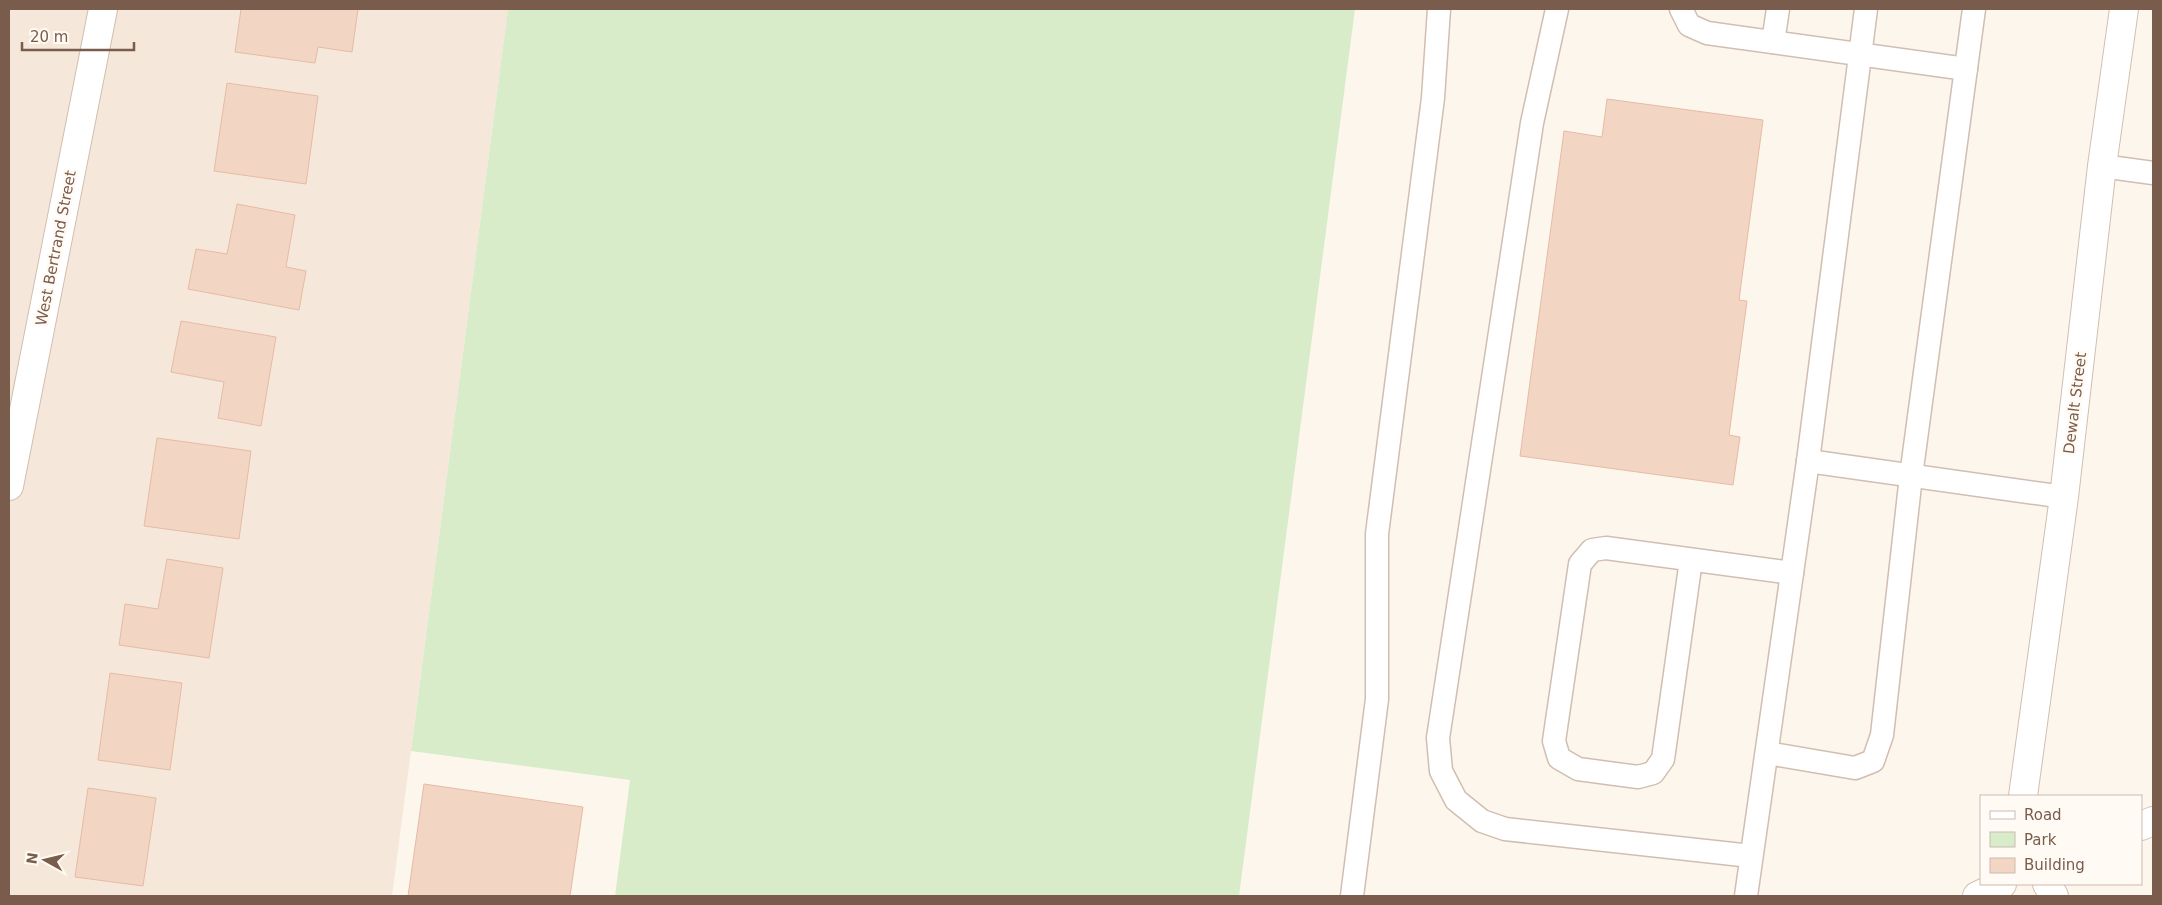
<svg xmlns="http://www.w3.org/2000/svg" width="2162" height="905" font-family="'DejaVu Sans',sans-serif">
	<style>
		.residential { fill: #f5e8da }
		.green { fill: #d8ecc9 }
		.building { fill: #f3d5c3; stroke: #e6bba3 }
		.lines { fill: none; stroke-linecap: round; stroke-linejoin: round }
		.service-casing { stroke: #d1beb0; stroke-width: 25 }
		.minor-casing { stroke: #d1beb0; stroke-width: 30 }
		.tertiary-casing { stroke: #d1beb0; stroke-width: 30 }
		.secondary-casing { stroke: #d6c0b0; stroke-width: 30 }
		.service { stroke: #fff; stroke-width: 22 }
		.minor { stroke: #fff; stroke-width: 28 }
		.tertiary { stroke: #fff; stroke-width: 28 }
		.secondary { stroke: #fff; stroke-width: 28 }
		.labels { text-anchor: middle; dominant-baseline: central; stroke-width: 5; stroke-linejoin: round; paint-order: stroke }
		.street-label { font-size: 15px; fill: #7a5c4d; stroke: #fffaf3 }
	</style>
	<rect width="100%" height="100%" fill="#fdf6ec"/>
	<polygon class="residential" points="9,9 508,9 392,896 9,896"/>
	<polygon class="green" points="508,9 1355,9 1239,896 615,896 630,780 411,751"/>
	<g class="building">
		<polygon points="241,9 358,9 352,52 318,47 315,63 235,52"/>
		<polygon points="227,83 318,96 306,184 214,171"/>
		<polygon points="1607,99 1763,120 1739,300 1747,301 1729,435 1740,437 1733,485 1520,456 1564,131 1602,137"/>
		<polygon points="237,204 295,215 286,267 306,271 299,310 188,289 196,249 227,254"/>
		<polygon points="181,321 276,337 261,426 218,418 224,382 171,372"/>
		<polygon points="157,438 251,451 239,539 144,526"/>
		<polygon points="167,559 223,568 209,658 119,645 125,604 158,609"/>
		<polygon points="110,673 182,683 170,770 98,760"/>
		<polygon points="424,784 583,807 570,896 408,896"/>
		<polygon points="88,788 156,798 143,886 75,877"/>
	</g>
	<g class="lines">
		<g class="service-casing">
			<g id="service">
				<polyline points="1557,9 1532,123 1438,738 1441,771 1456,800 1482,821 1505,829 1751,856"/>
				<polyline points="1681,9 1689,25 1707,33 1966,69"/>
				<polyline points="1773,42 1778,9"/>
				<polyline points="2102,166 2153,173"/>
				<polyline points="1808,461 2064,497"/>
				<polyline points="1691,560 1663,759 1653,773 1638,777 1578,769 1559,758 1554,741 1580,564 1592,550 1606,548 1792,573"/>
				<polyline points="1767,753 1855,768 1873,761 1882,735 1911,476 1974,9"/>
				<polyline points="1352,896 1377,699 1377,534 1433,98 1439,9"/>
				<polyline points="1746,896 1808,461 1866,9"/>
			</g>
		</g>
		<g class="minor-casing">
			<polyline id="minor" points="9,486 103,9"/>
		</g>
		<g class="tertiary-casing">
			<g id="tertiary">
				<polyline points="2023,796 2064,497 2102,166 2124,9"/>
				<polyline points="2047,884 2054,896"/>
			</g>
		</g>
		<g class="secondary-casing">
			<g id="secondary">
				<polyline points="2141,826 2153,821"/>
				<polyline points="1977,896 2002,884"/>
			</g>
		</g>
		<use href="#service" class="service"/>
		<use href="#minor" class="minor"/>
		<use href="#tertiary" class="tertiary"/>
		<use href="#secondary" class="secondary"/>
	</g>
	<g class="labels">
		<g class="street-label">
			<text transform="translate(56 248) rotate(-79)">West Bertrand Street</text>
			<text transform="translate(2075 403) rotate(-83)">Dewalt Street</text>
		</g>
	</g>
	<rect width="2162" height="905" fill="none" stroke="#7a5c4d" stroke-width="20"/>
	<rect x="1980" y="795" width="162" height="90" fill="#fffaf3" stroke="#cabbb1"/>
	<rect x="1990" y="811" width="25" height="8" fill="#ffffff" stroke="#cabbb1"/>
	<text x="2024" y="820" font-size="15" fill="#7a5c4d">Road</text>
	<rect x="1990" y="832" width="25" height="15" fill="#d8ecc9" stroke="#cabbb1"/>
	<text x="2024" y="845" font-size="15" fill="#7a5c4d">Park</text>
	<rect x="1990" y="858" width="25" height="15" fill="#f3d5c3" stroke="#cabbb1"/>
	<text x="2024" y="870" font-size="15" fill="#7a5c4d">Building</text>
	<g transform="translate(45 860) rotate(278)" stroke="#fffaf3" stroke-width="4" paint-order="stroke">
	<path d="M0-4L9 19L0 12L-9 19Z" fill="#7a5c4d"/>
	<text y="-8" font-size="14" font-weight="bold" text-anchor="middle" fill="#7a5c4d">N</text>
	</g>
	<path d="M22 42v8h112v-8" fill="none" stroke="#7a5c4d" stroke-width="2.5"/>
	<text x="30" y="42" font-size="15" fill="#7a5c4d" stroke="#fffaf3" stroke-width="4" paint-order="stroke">20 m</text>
</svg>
